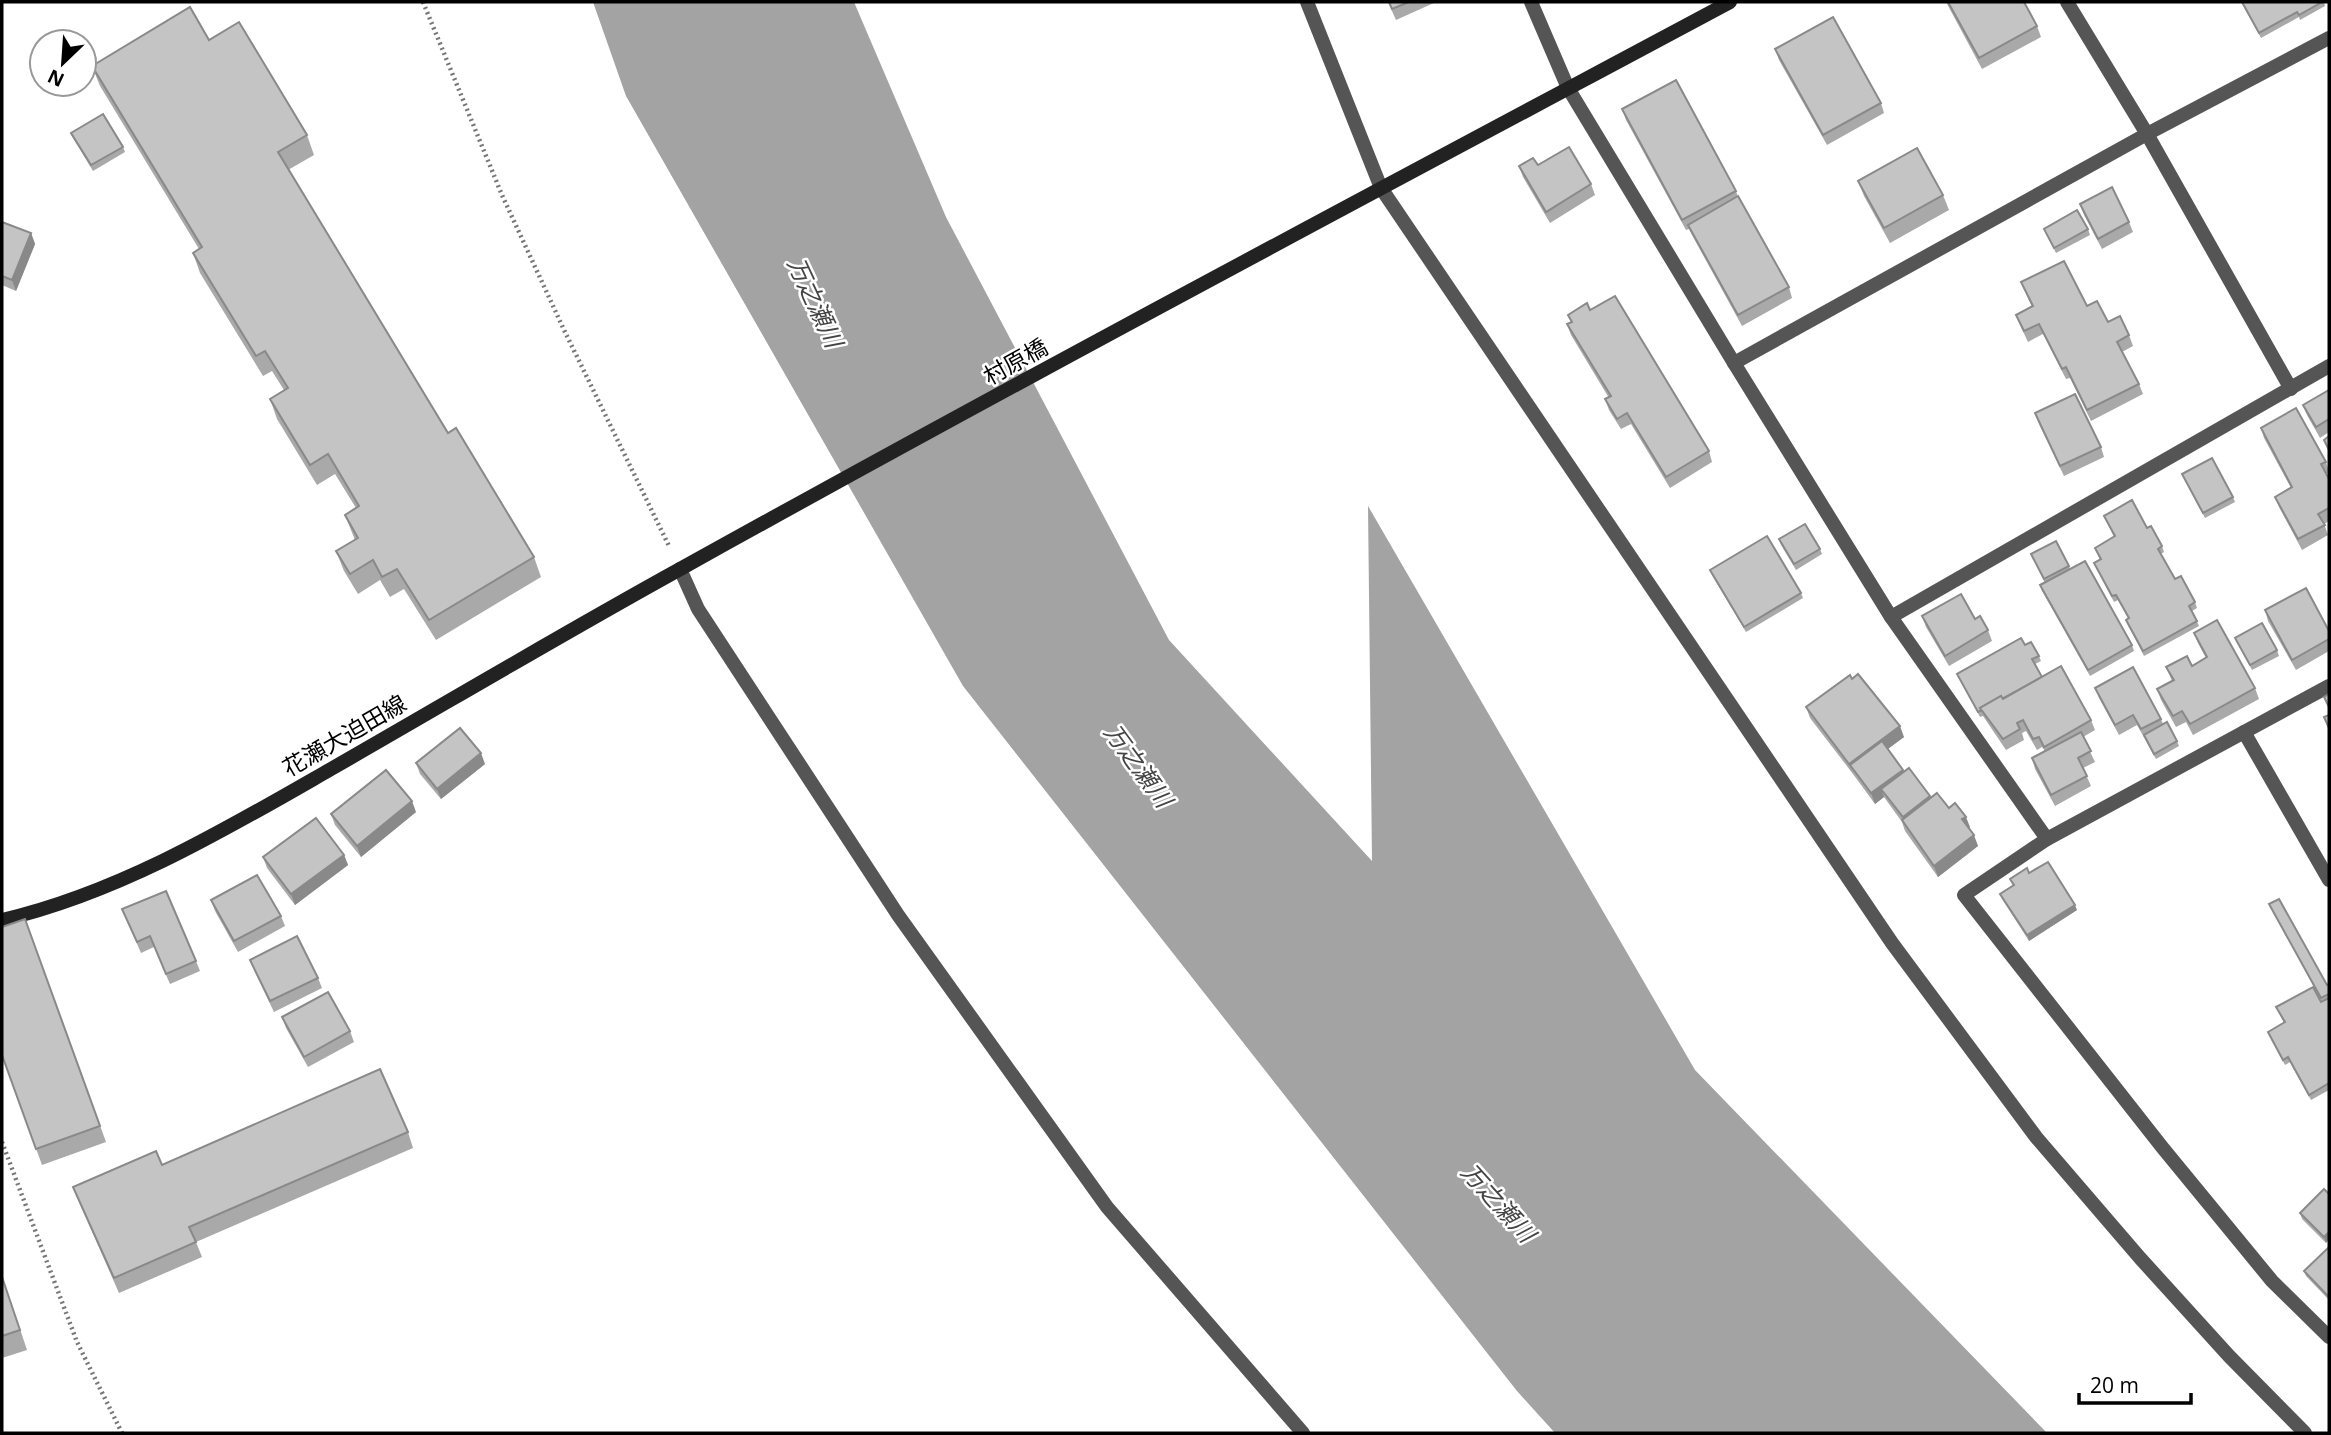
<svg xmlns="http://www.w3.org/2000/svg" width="2331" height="1435" font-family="'Open Sans','Noto Sans JP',sans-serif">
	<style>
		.water { fill: #a3a3a3 }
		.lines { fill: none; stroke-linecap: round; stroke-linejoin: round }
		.path { stroke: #777; stroke-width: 4.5; stroke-dasharray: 2 3.5; stroke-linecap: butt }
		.street { stroke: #555; stroke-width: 14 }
		.secondary { stroke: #222; stroke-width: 14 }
		.wall { fill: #a9a9a9 }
		.shaded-wall { fill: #898989 }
		.building { fill: #c4c4c4; stroke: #898989; stroke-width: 2 }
		.labels { text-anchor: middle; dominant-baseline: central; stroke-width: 5; stroke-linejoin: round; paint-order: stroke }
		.street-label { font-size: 23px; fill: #000; stroke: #fff }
		.water-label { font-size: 24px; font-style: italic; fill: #444; stroke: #fff }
	</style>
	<rect width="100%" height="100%" fill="#fff"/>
	<polygon class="water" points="593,2 854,2 946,217 1169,640 1372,861 1368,506 1695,1070 2047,1433 1555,1433 1517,1391 963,686 626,96"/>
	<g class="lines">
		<g class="path">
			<polyline points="423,2 502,195 565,332 669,546"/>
			<polyline points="2,1142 77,1342 122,1433"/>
		</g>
		<g class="street">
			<polyline points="1307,2 1381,188 1892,943 2036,1137 2140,1258 2229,1356 2305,1433"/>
			<polyline points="1531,2 1568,88 1734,363 1891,617 2047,839"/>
			<polyline points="2067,2 2147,134 2291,389"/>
			<polyline points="1734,363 2147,134 2329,38"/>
			<polyline points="680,569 698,609 898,915 1107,1207 1303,1433"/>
			<polyline points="1891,617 2329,366"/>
			<polyline points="2329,686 2047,839 1964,895 2162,1147 2272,1281 2329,1337"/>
			<polyline points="2244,732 2329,880"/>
		</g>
		<path class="secondary" d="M2,920c117,-27 226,-92 329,-151 117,-67 233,-136 351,-201 347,-193 698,-379 1048,-566"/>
	</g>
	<g class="wall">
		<polygon points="1388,2 1436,2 1396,20"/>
		<polygon points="1946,2 2024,2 2037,26 2041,37 1982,69"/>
		<polygon points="2241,2 2324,2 2325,6 2300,20 2299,17 2261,38"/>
		<polygon points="209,40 307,135 314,155 288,170 448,433 534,557 541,577 436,640 404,589 390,597 380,580 358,594 344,571 336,551 355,540 345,515 356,508 335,474 317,485 277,419 270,399 284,390 272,371 263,376 200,273 193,253 199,249 100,86 92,66"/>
		<polygon points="1775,49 1881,103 1884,113 1827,145 1779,60"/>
		<polygon points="1622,109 1736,191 1738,197 1789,287 1792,298 1742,326 1692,235 1689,229 1686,230 1626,120"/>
		<polygon points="71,133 123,147 125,152 93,171 73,138"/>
		<polygon points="1538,165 1591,184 1595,195 1550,223 1523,177 1519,166"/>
		<polygon points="1858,181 1943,195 1949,210 1890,243 1864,196"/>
		<polygon points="2080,204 2129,222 2133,232 2102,249 2084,215"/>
		<polygon points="2,222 31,233 35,244 16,291 2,285"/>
		<polygon points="2044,229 2088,229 2090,235 2056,253"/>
		<polygon points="2021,282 2087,306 2108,322 2129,335 2133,346 2122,352 2139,384 2143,394 2091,421 2070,378 2066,379 2043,334 2028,342 2020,325 2016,315 2032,307"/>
		<polygon points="1590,310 1709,451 1712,462 1670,488 1631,424 1621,429 1609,410 1605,399 1609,398 1571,335 1567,324 1571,322 1568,315"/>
		<polygon points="2329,390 2329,432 2320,438 2307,415 2303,405"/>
		<polygon points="2035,413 2101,447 2104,457 2064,476 2039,424"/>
		<polygon points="2261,428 2326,462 2329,472 2326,474 2329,479 2329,521 2324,524 2328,535 2302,550 2279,507 2275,497 2291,488 2264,438"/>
		<polygon points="2182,474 2233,497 2235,502 2205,518"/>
		<polygon points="2104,516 2147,528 2162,546 2164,552 2161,554 2175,579 2195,602 2197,608 2192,611 2199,626 2144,656 2128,625 2126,620 2128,618 2118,600 2114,602 2094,563 2100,560 2095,548 2114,537"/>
		<polygon points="1779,539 1820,549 1822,554 1796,570 1781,545"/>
		<polygon points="2031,554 2069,566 2070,569 2132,645 2134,651 2090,676 2042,591 2040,585 2045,583"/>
		<polygon points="1710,570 1801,593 1803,598 1746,632 1712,575"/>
		<polygon points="2265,610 2329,631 2329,651 2296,670 2268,621"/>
		<polygon points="1922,616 1975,619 1988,630 1992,641 1949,666 1926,627"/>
		<polygon points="2194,633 2255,688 2259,699 2193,735 2186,722 2176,727 2161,700 2157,689 2172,681 2166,667 2192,666 2206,658 2198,643"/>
		<polygon points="2235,638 2277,650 2279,656 2252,670"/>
		<polygon points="2025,645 2039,656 2041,661 2035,664 2042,677 2091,720 2095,730 2083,737 2095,762 2083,768 2091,786 2055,806 2035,769 2032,758 2045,751 2042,747 2037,750 2026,731 2022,733 2024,740 2006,750 1983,716 1980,717 1957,674"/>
		<polygon points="2095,688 2161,719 2163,724 2177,741 2179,746 2156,759 2137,725 2119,735 2099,698"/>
		<polygon points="1806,707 1904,737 1888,749 1904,772 1931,798 1949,808 1970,827 1969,828 1978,846 1938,877 1905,831 1902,822 1884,797 1875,804 1853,774 1810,718"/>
		<polygon points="416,763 485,764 441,799 420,774"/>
		<polygon points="416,812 361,857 335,825 331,814"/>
		<polygon points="344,855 348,865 295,905 267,868 263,857"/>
		<polygon points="2029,873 2077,910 2029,941 2002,899 2000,894 2013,886 2010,879"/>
		<polygon points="211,900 281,916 285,926 238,952 215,911"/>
		<polygon points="2269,904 2327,985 2329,984 2329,1090 2311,1100 2290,1062 2285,1065 2268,1032 2284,1023 2276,1007 2322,1002"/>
		<polygon points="122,909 196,961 200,971 170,984 154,947 141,953"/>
		<polygon points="25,919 106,1142 42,1165 2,1055"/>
		<polygon points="250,960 318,978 322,988 274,1012 254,970"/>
		<polygon points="282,1017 350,1031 354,1042 308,1067 286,1028"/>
		<polygon points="408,1132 413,1148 196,1242 202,1257 119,1293 79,1202 73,1187"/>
		<polygon points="2329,1194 2329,1239 2326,1243 2302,1219 2300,1213"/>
		<polygon points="2329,1247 2329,1300 2306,1276 2304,1271"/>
		<polygon points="2,1275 27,1350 2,1358"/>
	</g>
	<g class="shaded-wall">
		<polygon points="31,233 35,244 16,291 12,280"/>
		<polygon points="1900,726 1904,737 1856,772 1850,765 1853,774 1849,764"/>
		<polygon points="481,753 485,764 441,799 437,789"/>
		<polygon points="1903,770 1907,780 1881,789 1884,797 1875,804 1871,793"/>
		<polygon points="1930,796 1934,807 1907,828 1903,817"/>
		<polygon points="412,801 416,812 361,857 357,846"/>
		<polygon points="1966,817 1970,827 1966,830 1962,819"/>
		<polygon points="1974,835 1978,846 1938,877 1934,866"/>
		<polygon points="344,855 348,865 295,905 291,894"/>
		<polygon points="2075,905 2077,910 2029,941 2027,935"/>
		<polygon points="2329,1232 2329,1239 2326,1243 2324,1237"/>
	</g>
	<g class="building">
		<polygon points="1389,2 1409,2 1392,9"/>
		<polygon points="1948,2 2024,2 2037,26 1979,58"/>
		<polygon points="2242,2 2322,2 2299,15 2297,12 2259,33"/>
		<polygon points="190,7 209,40 239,22 307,135 278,152 448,433 456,428 534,557 429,620 397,569 382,577 373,560 350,574 336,551 358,538 345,515 359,506 328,454 310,465 270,399 288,388 265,351 256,356 193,253 202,247 92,66"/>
		<polygon points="1833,17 1881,103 1823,135 1775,49"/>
		<polygon points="1676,80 1736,191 1682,220 1622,109"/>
		<polygon points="103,114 123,147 91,165 71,133"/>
		<polygon points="1569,147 1591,184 1546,212 1519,166 1533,158 1538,165"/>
		<polygon points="1917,148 1943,195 1884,228 1858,181"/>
		<polygon points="2112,187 2129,222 2098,239 2080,204"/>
		<polygon points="1738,196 1789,287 1738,315 1688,225"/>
		<polygon points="2077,210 2088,229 2054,248 2044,229"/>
		<polygon points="2,222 31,233 12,280 2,276"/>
		<polygon points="2064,261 2087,306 2097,301 2108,322 2120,316 2129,335 2117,342 2139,384 2087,410 2066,367 2062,369 2039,324 2024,331 2016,315 2033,306 2021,282"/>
		<polygon points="1615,296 1709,451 1666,477 1627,413 1617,419 1605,399 1611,396 1567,324 1572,322 1568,315 1587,303 1590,310"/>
		<polygon points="2329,390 2329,419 2316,427 2303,405"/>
		<polygon points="2075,394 2101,447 2060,466 2035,413"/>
		<polygon points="2296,408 2326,462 2321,464 2329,479 2329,508 2318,514 2325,525 2298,539 2275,497 2292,487 2261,428"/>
		<polygon points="2329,436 2329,450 2324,440"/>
		<polygon points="2212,458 2233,497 2203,513 2182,474"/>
		<polygon points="2132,500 2147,528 2151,526 2162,546 2158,549 2175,579 2181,576 2195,602 2189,606 2197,621 2143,651 2126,620 2129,618 2116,595 2112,596 2094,563 2101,559 2095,548 2115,536 2104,516"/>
		<polygon points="1805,524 1820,549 1794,564 1779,539"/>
		<polygon points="1767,536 1801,593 1744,627 1710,570"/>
		<polygon points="2056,541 2069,566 2044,579 2031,554"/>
		<polygon points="2085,561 2132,645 2088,670 2040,585"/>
		<polygon points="2306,588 2329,631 2329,639 2292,660 2265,610"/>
		<polygon points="1961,594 1975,619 1980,616 1988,630 1945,656 1922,616"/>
		<polygon points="2217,620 2255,688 2190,724 2182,711 2173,716 2157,689 2174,680 2166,667 2187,656 2192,666 2207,657 2194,633"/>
		<polygon points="2262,623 2277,650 2250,665 2235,638"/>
		<polygon points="2021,638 2025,645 2031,642 2039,656 2032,659 2042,677 2002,699 2001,696 1980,708 1982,710 1978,712 1957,674"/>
		<polygon points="2061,666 2091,720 2044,747 2039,737 2033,739 2023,720 2017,723 2020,729 2003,739 1980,708 2001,696 2003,699"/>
		<polygon points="2133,667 2161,719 2141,729 2133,715 2115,725 2095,688"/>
		<polygon points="1858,674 1900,726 1849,764 1806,707 1850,675 1852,679"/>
		<polygon points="2329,694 2329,707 2324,697"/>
		<polygon points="2329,715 2329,728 2324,717"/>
		<polygon points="2167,722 2177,741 2154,754 2144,735"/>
		<polygon points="460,728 481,753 437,789 416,763"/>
		<polygon points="2081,732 2091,751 2078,758 2087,776 2051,795 2032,758"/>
		<polygon points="1882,741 1903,770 1871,793 1850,765"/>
		<polygon points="1909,768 1930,796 1903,817 1881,789"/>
		<polygon points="386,770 412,801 357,846 331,814"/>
		<polygon points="1937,793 1949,808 1955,803 1966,817 1962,819 1974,835 1934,866 1902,820"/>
		<polygon points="316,818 344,855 291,894 263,857"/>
		<polygon points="2048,862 2075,905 2027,935 2000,894 2014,885 2010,879 2027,868 2029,873"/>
		<polygon points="257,875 281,916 234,941 211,900"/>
		<polygon points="166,891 196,961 166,974 150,936 137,942 122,909"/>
		<polygon points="2279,899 2327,985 2329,984 2329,994 2321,998 2269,904"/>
		<polygon points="25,919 100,1126 36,1149 2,1055 2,927"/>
		<polygon points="297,936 318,978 270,1001 250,960"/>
		<polygon points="2313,987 2321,1002 2329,998 2329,1083 2309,1095 2288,1057 2283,1060 2268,1032 2285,1022 2276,1007"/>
		<polygon points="328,992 350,1031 304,1057 282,1017"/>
		<polygon points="380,1069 408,1132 189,1227 196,1242 114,1278 73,1187 156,1151 162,1165"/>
		<polygon points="2324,1189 2329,1194 2329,1232 2324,1237 2300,1213"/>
		<polygon points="2329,1247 2329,1297 2304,1271"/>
		<polygon points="2,1277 20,1330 2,1336"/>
	</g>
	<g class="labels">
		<g class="street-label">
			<text transform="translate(1015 361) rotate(-29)">村原橋</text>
			<text transform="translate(344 735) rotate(-30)">花瀬大迫田線</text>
		</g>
		<g class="water-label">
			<text transform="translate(816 302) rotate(65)">万之瀬川</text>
			<text transform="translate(1139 765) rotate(54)">万之瀬川</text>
			<text transform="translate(1499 1202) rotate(48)">万之瀬川</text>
		</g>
	</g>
	<rect width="2331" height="1435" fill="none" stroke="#000000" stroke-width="7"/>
	<g transform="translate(63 63) rotate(205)"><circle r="33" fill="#ffffff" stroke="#999999" stroke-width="2"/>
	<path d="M0-5L12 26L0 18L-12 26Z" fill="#000000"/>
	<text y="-10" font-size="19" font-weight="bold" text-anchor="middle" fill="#000000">N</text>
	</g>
	<path d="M2079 1393v10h112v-10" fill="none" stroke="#000000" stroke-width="3.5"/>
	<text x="2090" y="1393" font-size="21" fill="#000000" stroke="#ffffff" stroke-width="5" paint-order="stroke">20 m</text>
</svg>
